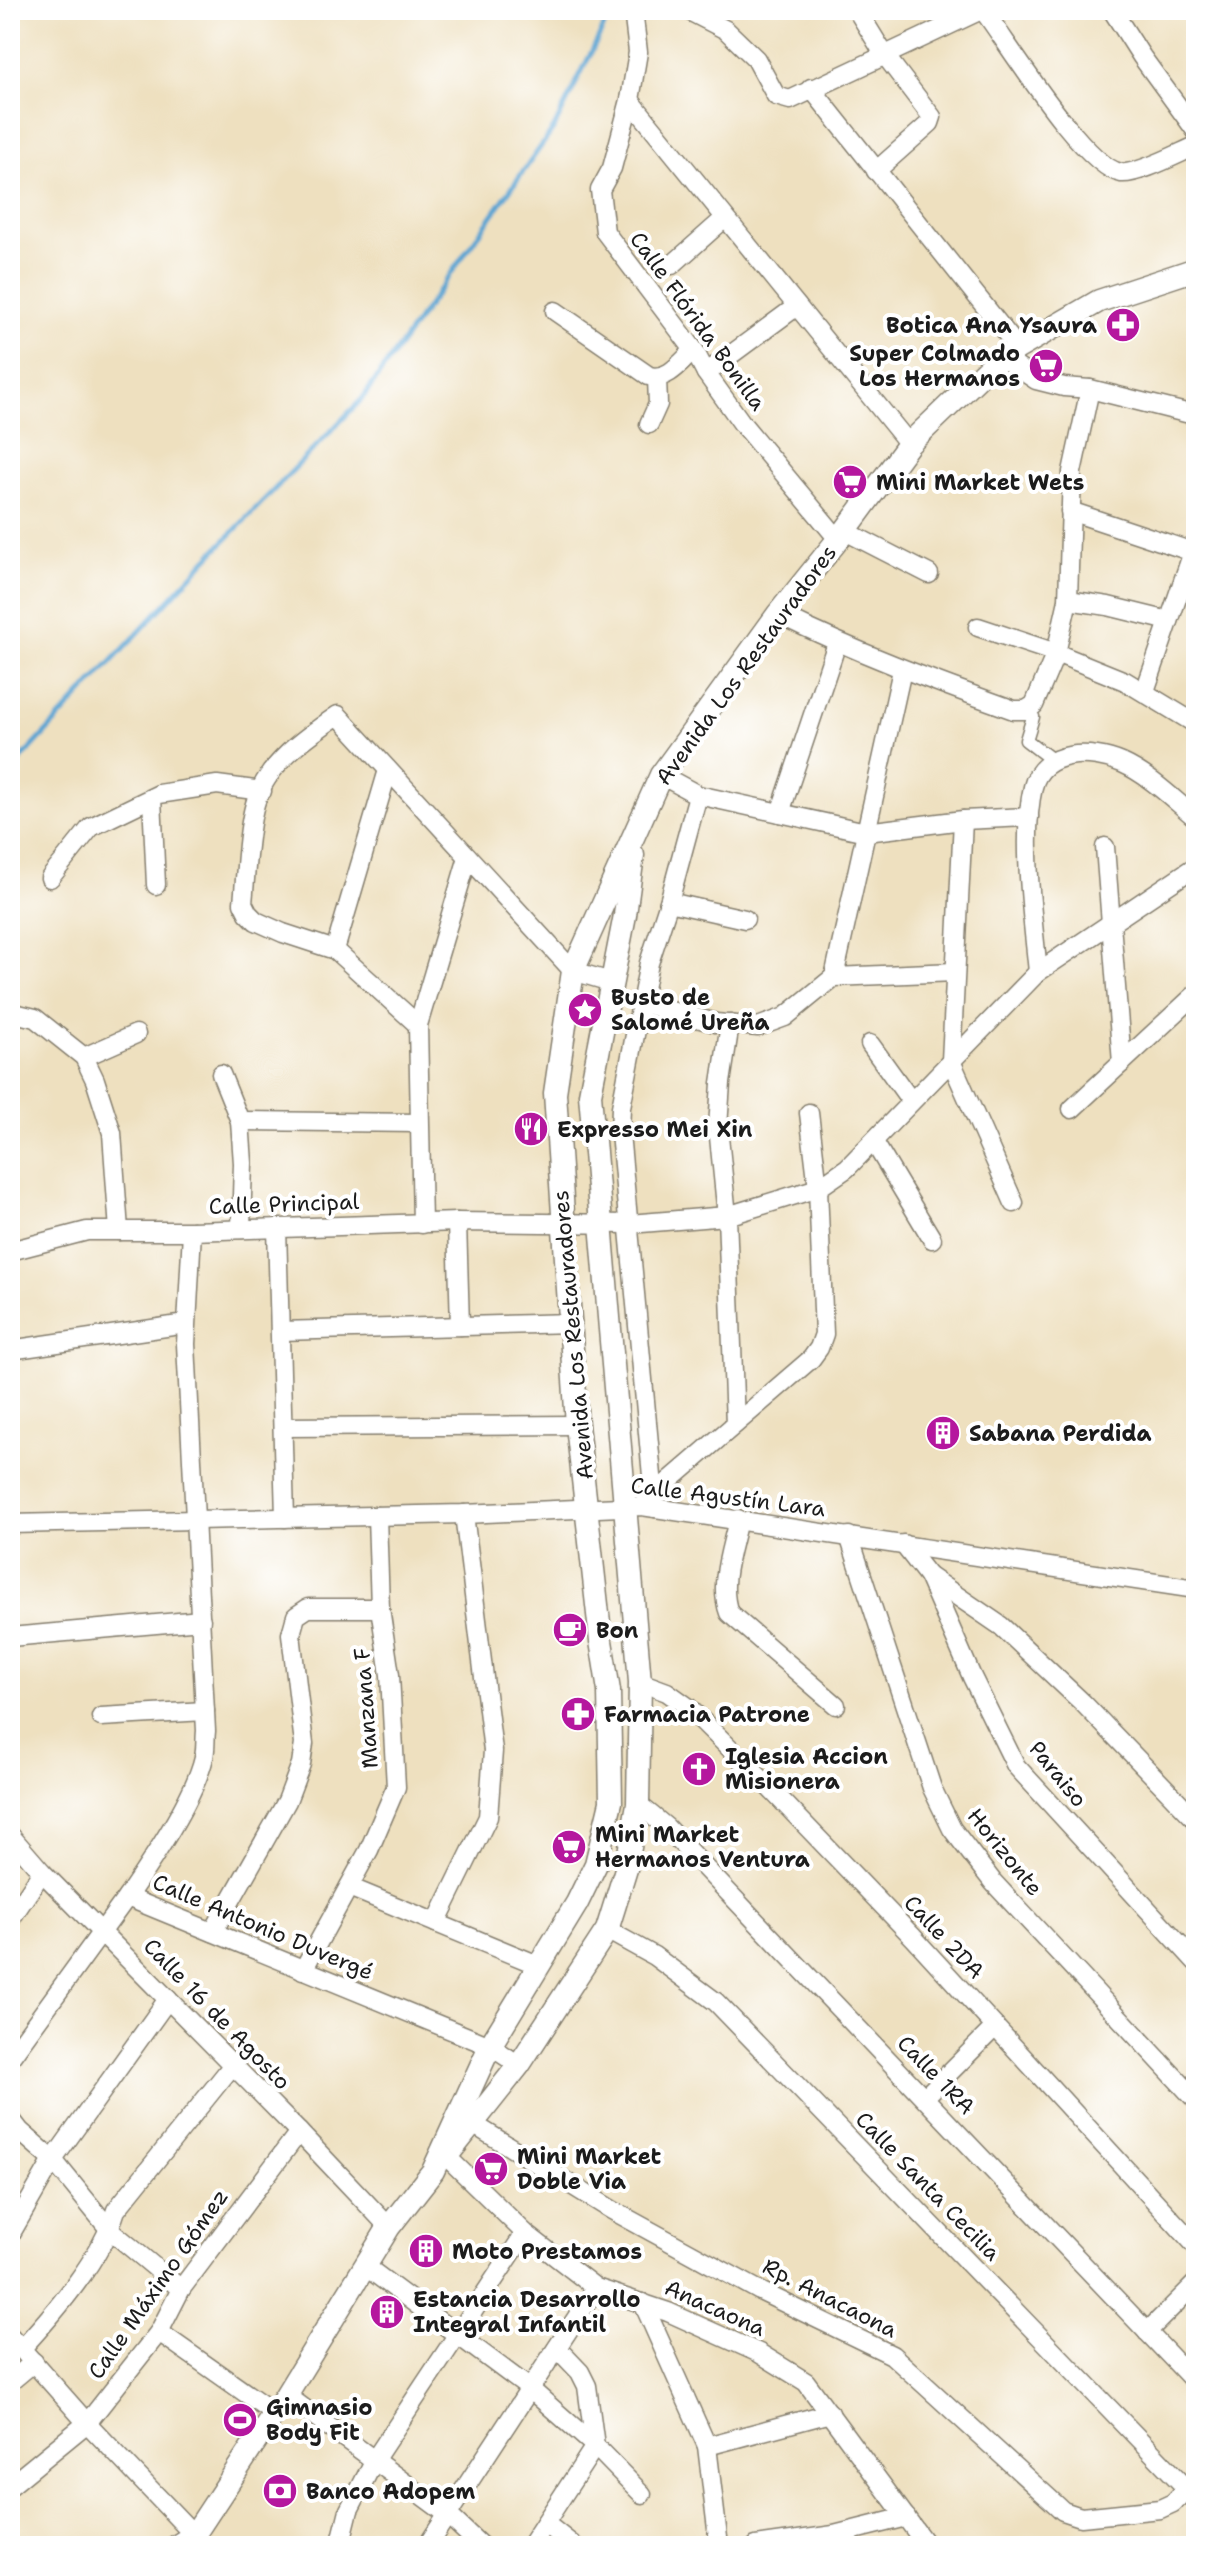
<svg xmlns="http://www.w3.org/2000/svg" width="1206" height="2556" font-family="'Shantell Sans',sans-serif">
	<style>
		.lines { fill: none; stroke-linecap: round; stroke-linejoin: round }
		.stream { stroke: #5ba4d2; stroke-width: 5 }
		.pedestrian-casing { stroke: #857e6e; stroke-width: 15 }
		.minor-casing { stroke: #857e6e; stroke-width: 21 }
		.tertiary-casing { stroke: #857e6e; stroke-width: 25 }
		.pedestrian { stroke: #fff; stroke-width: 12 }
		.minor { stroke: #fff; stroke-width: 18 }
		.tertiary { stroke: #fff; stroke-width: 22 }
		.labels { text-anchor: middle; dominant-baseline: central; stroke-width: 8; stroke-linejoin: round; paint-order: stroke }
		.street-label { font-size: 22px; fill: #1c1c1c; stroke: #fff }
		.poi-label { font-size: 22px; font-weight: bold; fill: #1c1c1c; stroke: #fff; text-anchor: start }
	</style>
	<rect width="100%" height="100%" fill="#fff"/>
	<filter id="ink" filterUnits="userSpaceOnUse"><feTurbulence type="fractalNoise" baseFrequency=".0125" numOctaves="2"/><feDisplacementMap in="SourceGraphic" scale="16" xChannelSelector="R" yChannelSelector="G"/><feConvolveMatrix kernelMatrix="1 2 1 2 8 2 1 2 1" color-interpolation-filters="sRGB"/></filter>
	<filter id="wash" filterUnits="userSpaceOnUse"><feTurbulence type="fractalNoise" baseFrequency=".006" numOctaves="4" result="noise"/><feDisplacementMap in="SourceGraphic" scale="32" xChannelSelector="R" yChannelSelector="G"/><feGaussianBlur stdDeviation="1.8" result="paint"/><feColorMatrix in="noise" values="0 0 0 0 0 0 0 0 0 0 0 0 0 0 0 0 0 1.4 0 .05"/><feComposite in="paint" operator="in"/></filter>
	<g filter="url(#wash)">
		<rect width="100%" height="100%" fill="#eee0bf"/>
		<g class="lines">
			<polyline class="stream" points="10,771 205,561 362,399 554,128 612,10"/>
		</g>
	</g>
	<g filter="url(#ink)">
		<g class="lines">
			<g class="pedestrian-casing">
				<polyline id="pedestrian" points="1026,710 1033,717 1026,740 1052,760"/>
			</g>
			<g class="minor-casing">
				<g id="minor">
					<polyline points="633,10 638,52 630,100 612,168 600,190 605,232 694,350 706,373 744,426 838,539"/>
					<polyline points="687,10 726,30 756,59 776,96 790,100 981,10"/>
					<polyline points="857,10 884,54 932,117 930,123 876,171"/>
					<path d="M983,10c25,33 100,156 138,163 17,2 58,-20 75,-27"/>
					<polyline points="1112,10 1142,57 1196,131"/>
					<polyline points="811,88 1018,348"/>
					<polyline points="630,100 909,444"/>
					<polyline points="672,265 725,218"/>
					<path d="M555,311l94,65c19,5 32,-14 45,-26"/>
					<polyline points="1003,358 1036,380 1064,387 1090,389 1186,413 1196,412"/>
					<polyline points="706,373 797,306"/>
					<polyline points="649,424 658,404 657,378"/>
					<polyline points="1070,511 1196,553"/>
					<polyline points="845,531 929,574"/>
					<polyline points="1068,600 1108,606 1169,621"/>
					<path d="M778,614c77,38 155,67 236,96h12l8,-5 22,-52 12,-53 4,-128 18,-83"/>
					<polyline points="978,627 1056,653 1125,681 1196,724"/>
					<polyline points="1145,691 1193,552"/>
					<polyline points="661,775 698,795 866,832 963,820 1029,817"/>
					<polyline points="152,798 156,885"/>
					<polyline points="780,813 837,643"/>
					<polyline points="963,820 951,1061 1014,1203"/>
					<polyline points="1105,847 1122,1063"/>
					<polyline points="50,878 91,827 159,794 217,785 262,791"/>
					<polyline points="669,902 745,919"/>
					<polyline points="335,950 388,770"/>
					<path d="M1038,972c-5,-52 -17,-134 -5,-185 9,-38 59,-37 89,-24 27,12 51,36 74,55"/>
					<polyline points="834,977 902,670"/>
					<polyline points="640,1003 716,1023 758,1027 785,1017 834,977 955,972"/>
					<polyline points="10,1012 35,1018 84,1057 95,1080 112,1133 119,1231"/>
					<polyline points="730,1024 721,1083 718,1127 727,1216 735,1424"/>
					<path d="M418,1025l-83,-75 -52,-17 -27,-12 -8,-8 -5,-10c3,-30 4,-71 12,-99 11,-40 51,-67 83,-89l235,256 38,11"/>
					<polyline points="870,1044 911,1101"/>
					<polyline points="84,1057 136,1034"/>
					<polyline points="221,1074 240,1121 243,1163 241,1229"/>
					<polyline points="1072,1109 1196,994"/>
					<polyline points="240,1121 419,1123"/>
					<polyline points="874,1142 932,1239"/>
					<polyline points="457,1222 460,1326"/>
					<polyline points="422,1224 418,1025 468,857"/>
					<polyline points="277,1228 285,1518"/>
					<polyline points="10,1251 87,1231 192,1231 457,1222 629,1224 727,1216 818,1188 847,1168 1038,972 1196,866"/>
					<polyline points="280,1331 572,1323"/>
					<polyline points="10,1350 186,1324"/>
					<polyline points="283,1427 577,1425"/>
					<polyline points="654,1494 811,1359 819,1348 824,1334 818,1188 809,1113"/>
					<polyline points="655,1508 620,1133 621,1107 649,963 669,902 698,795"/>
					<path d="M738,1519c-6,30 -20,64 -9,94l107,92"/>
					<polyline points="10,1524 464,1514 642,1506 1196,1589"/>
					<polyline points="849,1536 932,1788 952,1829 993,1882 1196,2100"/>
					<polyline points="903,1544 928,1576 972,1677 1016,1766 1196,1962"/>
					<polyline points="928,1576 1001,1626 1083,1703 1196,1820"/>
					<polyline points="10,1637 201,1620"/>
					<polyline points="640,1682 667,1692 688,1707 760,1778 913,1937 1196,2246"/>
					<polyline points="101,1717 205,1711"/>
					<polyline points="638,1804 666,1827 1196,2383"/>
					<polyline points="10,1835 42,1872 299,2132 389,2227"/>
					<polyline points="349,1887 538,1965"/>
					<path d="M127,1897c24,-35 68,-100 77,-140 2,-9 1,-18 2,-26l-20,-387 6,-113"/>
					<polyline points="10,1920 42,1872"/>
					<polyline points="436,1923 488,1817 493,1751 464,1514"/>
					<polyline points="607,1930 654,1956 716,2002 1194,2496"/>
					<polyline points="213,1932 287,1801 301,1764 304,1744 291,1634 296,1616 308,1608 380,1608"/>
					<polyline points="303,1970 369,1850 396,1787 390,1675 380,1608 377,1516"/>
					<polyline points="10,2058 127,1897 490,2046 519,2065"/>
					<polyline points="925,2097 995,2027"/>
					<polyline points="10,2118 20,2131 53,2160 110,2230 181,2289"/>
					<polyline points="473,2124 612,2210 760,2291 892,2355 1063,2511 1081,2517 1160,2509 1173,2503 1196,2479"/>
					<polyline points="446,2156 525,2233 596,2288 668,2312 759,2353 806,2382 927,2546"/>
					<polyline points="10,2235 53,2160 168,1999"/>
					<polyline points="365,2266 529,2388 595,2446 642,2494"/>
					<polyline points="643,2303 707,2446 719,2546"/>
					<polyline points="159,2332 274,2413"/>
					<polyline points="1147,2332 1196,2283"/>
					<polyline points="10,2336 87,2423 194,2535 195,2546"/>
					<path d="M22,2348c34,-37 79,-89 94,-138l116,-144"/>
					<polyline points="10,2382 34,2362"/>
					<polyline points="286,2395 447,2514 481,2546"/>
					<polyline points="707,2446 830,2413"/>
					<polyline points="10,2486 87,2423 99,2408 159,2332 181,2289 299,2132"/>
					<polyline points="545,2523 574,2546"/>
					<polyline points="340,2546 349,2510 375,2459 525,2233"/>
					<polyline points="427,2546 596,2288"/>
					<polyline points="530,2546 595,2446 587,2386 580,2372 557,2348"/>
					<polyline points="756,2546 834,2535 906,2517"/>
				</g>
			</g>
			<g class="tertiary-casing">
				<g id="tertiary">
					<polyline points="450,2152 519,2065 607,1930 626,1869 638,1804 640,1682 590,1094 625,915 633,855"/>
					<polyline points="177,2546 194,2535 286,2395 389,2227 433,2171 490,2046 577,1903 596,1864 611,1802 609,1691 601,1641 577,1425 555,1093 573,971 661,775 778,614 845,531 909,444 987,369 1018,348 1099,301 1196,269"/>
				</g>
			</g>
			<use href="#pedestrian" class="pedestrian"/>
			<use href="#minor" class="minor"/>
			<use href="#tertiary" class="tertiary"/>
		</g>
	</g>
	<defs>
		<g id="pharmacy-disc" transform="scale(1.8)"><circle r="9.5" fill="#b5179e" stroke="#fff"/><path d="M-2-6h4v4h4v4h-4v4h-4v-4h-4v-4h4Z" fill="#fff"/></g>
		<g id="supermarket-disc" transform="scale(1.8)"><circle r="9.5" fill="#b5179e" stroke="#fff"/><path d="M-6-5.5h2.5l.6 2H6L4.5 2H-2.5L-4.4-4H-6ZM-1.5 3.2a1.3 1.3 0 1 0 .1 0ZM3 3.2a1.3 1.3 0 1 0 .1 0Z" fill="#fff"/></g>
		<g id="sight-disc" transform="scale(1.8)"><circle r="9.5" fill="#b5179e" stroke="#fff"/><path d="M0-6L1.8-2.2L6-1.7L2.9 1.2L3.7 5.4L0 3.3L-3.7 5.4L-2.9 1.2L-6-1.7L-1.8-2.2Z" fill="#fff"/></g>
		<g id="restaurant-disc" transform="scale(1.8)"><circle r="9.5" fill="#b5179e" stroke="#fff"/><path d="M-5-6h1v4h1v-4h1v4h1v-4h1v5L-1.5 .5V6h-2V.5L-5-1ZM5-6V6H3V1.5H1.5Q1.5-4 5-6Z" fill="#fff"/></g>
		<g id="building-disc" transform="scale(1.8)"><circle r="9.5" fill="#b5179e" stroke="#fff"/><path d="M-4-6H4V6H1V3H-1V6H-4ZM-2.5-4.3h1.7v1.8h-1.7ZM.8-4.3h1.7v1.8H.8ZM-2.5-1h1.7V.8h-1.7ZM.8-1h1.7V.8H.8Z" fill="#fff"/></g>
		<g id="cafe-disc" transform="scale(1.8)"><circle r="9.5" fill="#b5179e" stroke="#fff"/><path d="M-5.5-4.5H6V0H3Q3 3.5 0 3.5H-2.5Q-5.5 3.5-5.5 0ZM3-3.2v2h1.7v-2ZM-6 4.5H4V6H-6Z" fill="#fff"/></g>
		<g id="church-disc" transform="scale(1.8)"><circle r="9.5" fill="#b5179e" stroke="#fff"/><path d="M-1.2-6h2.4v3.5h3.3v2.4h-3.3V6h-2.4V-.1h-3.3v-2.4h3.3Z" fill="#fff"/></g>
		<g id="stadium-disc" transform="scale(1.8)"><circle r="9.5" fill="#b5179e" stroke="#fff"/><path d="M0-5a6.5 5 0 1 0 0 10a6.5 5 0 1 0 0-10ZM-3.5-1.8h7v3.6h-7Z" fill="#fff"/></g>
		<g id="bank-disc" transform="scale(1.8)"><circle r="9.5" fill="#b5179e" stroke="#fff"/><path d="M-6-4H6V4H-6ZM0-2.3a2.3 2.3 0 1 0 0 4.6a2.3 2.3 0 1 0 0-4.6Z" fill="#fff"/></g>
	</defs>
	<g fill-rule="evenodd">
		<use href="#pharmacy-disc" x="1123" y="325"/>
		<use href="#supermarket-disc" x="1046" y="366"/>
		<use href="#supermarket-disc" x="850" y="482"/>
		<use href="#sight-disc" x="585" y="1010"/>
		<use href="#restaurant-disc" x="531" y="1129"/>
		<use href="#building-disc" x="943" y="1433"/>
		<use href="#cafe-disc" x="570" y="1630"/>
		<use href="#pharmacy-disc" x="578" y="1714"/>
		<use href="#church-disc" x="699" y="1769"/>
		<use href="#supermarket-disc" x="569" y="1847"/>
		<use href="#supermarket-disc" x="491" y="2169"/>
		<use href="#building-disc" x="426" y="2251"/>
		<use href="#building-disc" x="387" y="2312"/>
		<use href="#stadium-disc" x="240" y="2420"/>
		<use href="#bank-disc" x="280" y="2491"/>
	</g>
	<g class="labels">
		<g class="street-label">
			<text transform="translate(698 321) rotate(54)">Calle Flórida Bonilla</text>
			<text transform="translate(746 665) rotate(-54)">Avenida Los Restauradores</text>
			<text transform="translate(284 1204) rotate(-2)">Calle Principal</text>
			<text transform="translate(573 1335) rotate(-95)">Avenida Los Restauradores</text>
			<text transform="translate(728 1497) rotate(7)">Calle Agustín Lara</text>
			<text transform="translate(366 1708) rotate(-94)">Manzana F</text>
			<text transform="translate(1058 1774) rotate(51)">Paraiso</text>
			<text transform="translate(1005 1852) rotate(51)">Horizonte</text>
			<text transform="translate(263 1927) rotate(23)">Calle Antonio Duvergé</text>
			<text transform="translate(944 1937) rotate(47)">Calle 2DA</text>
			<text transform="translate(217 2014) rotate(46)">Calle 16 de Agosto</text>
			<text transform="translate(936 2075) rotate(46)">Calle 1RA</text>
			<text transform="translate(928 2186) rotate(46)">Calle Santa Cecilia</text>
			<text transform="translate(158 2284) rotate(-55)">Calle Máximo Gómez</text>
			<text transform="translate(830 2298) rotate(27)">Rp. Anacaona</text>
			<text transform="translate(715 2308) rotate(24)">Anacaona</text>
		</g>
		<g class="poi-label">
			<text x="1097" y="325" text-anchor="end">Botica Ana Ysaura</text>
			<text x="1020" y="353" text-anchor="end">Super Colmado<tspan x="1020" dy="25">Los Hermanos</tspan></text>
			<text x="876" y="482">Mini Market Wets</text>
			<text x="611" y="997">Busto de<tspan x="611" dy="25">Salomé Ureña</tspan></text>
			<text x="557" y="1129">Expresso Mei Xin</text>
			<text x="969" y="1433">Sabana Perdida</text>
			<text x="596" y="1630">Bon</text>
			<text x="604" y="1714">Farmacia Patrone</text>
			<text x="725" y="1756">Iglesia Accion<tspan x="725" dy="25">Misionera</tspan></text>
			<text x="595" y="1834">Mini Market<tspan x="595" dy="25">Hermanos Ventura</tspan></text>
			<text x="517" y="2156">Mini Market<tspan x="517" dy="25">Doble Via</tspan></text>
			<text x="452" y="2251">Moto Prestamos</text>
			<text x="413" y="2299">Estancia Desarrollo<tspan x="413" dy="25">Integral Infantil</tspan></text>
			<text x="266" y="2407">Gimnasio<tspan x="266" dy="25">Body Fit</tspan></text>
			<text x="306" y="2491">Banco Adopem</text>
		</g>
	</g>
	<rect width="1206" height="2556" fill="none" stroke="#fff" stroke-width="40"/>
</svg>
